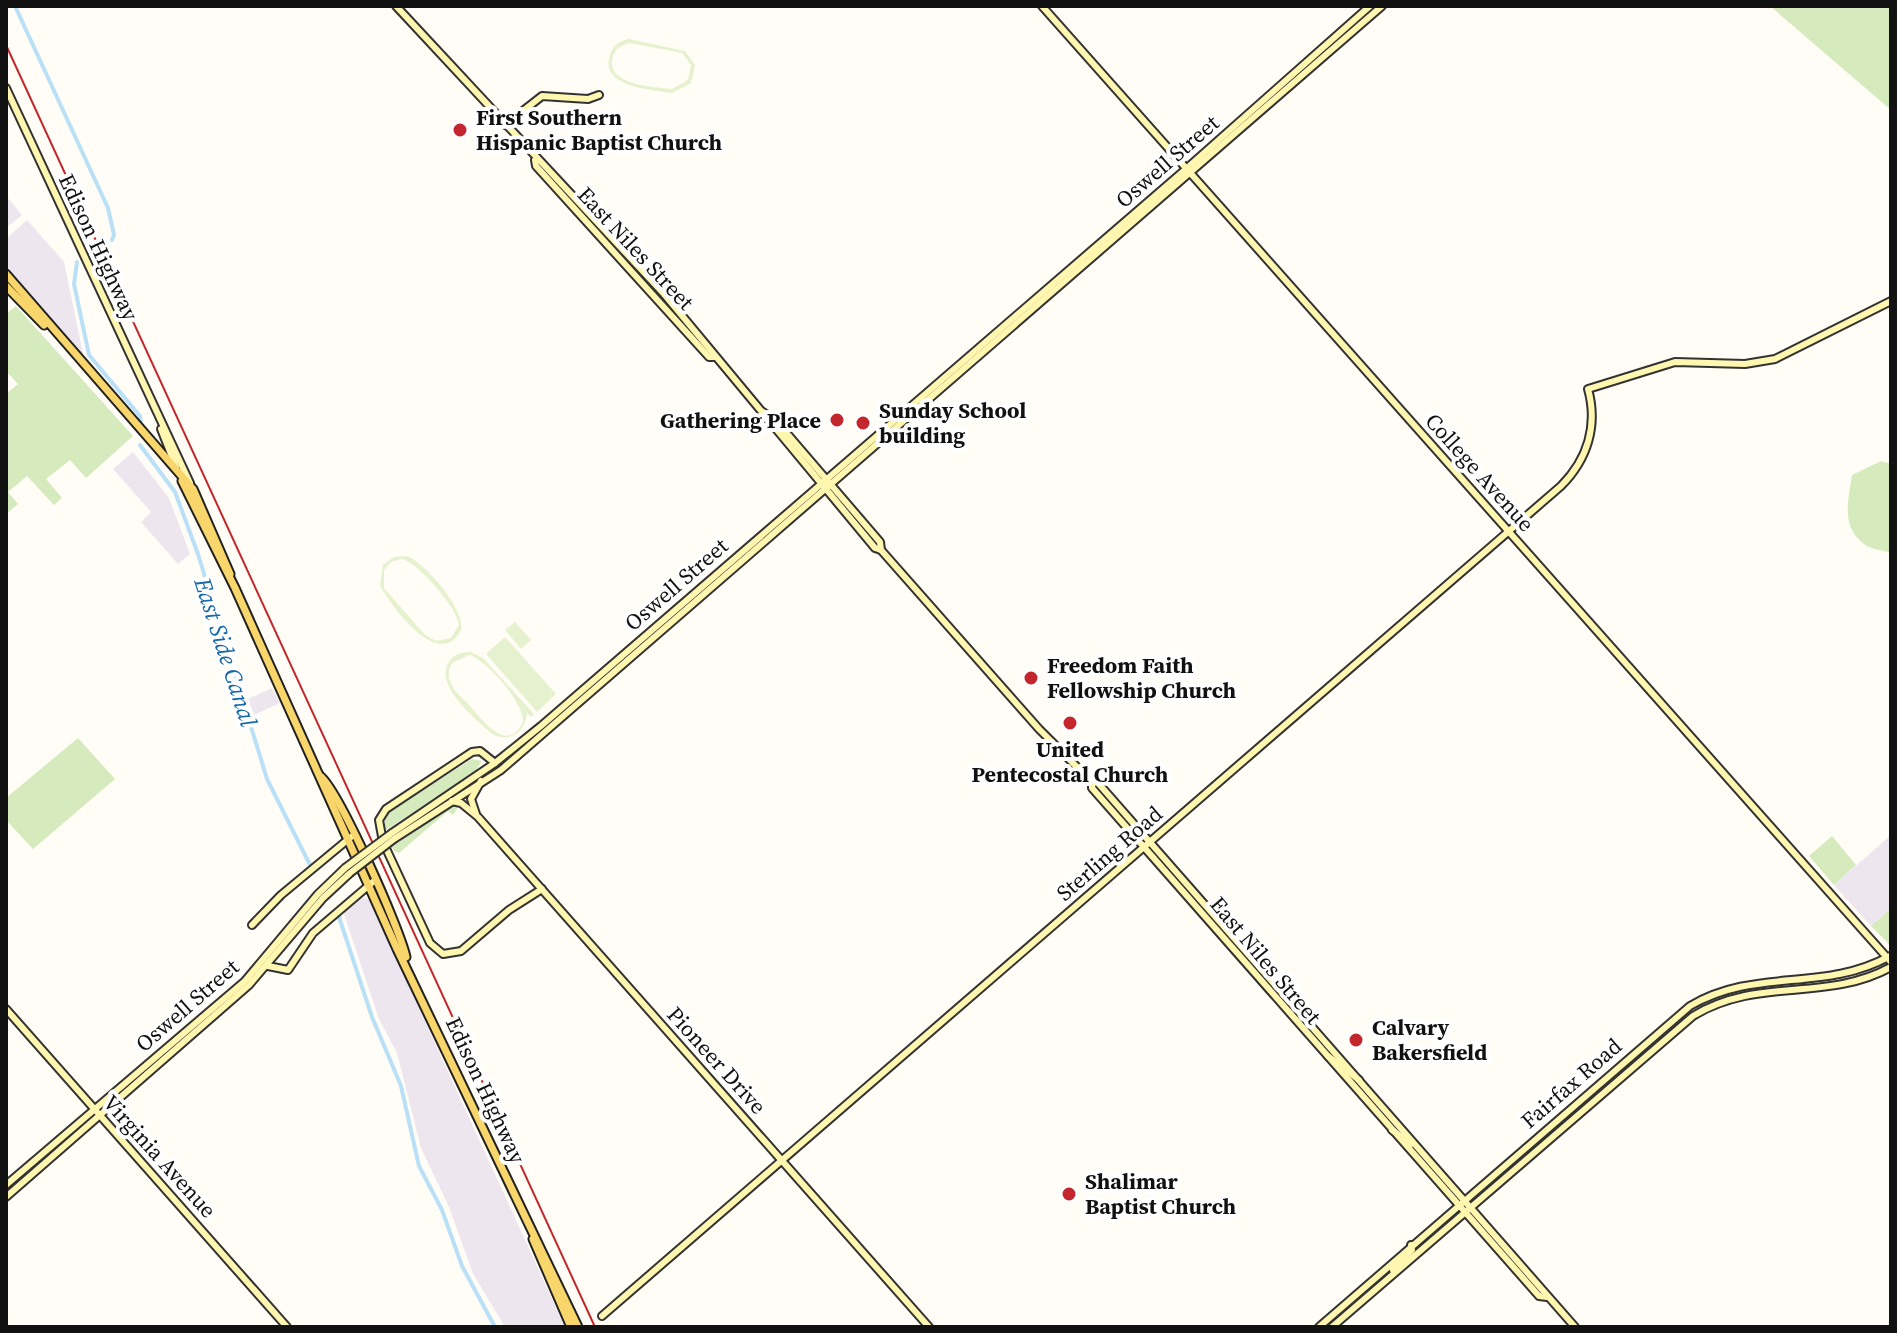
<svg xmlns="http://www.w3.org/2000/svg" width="1897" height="1333" font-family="'Source Serif 4',serif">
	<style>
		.industrial { fill: #eee6ef }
		.green { fill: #d5ebbd }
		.pitch { fill: #e6f2cf; fill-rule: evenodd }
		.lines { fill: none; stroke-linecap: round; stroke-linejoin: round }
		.canal { stroke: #b9e0f7; stroke-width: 4 }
		.secondary-casing { stroke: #333; stroke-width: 10 }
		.primary-casing { stroke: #222; stroke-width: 11 }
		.secondary { stroke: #fff6b0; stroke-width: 6 }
		.primary { stroke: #f9d66b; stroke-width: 7 }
		.rail { stroke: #c4262e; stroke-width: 2 }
		.secondary-bridge-casing { stroke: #333; stroke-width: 10; stroke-linecap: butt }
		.secondary-bridge { stroke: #fff6b0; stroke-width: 6 }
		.poi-dot { fill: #c4262e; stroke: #fff; stroke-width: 3 }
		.labels { text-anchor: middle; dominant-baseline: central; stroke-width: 8; stroke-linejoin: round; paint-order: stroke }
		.poi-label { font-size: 22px; font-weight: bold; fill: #111; stroke: #fff; text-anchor: start }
		.street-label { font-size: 22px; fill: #111; stroke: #fff }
		.water-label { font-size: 24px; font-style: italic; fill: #1768a6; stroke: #fff }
	</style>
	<rect width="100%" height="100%" fill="#fffdf5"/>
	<g class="industrial">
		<polygon points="6,196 22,215 6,228"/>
		<polygon points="27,220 64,262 85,363 6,268 6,239"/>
		<polygon points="133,452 169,498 190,554 178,564 141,522 151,512 113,469"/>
		<polygon points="272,688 280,703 254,715 248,699"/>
		<polygon points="1891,835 1891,908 1871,926 1834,885"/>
		<polygon points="361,897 369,899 565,1327 505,1327 473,1274 449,1207 421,1148 397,1053 379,1019 343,911"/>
	</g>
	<g class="green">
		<polygon points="1770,6 1891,6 1891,110"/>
		<polygon points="16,306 133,436 86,478 70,460 46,479 62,498 54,505 27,476 8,492 18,504 6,514 6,394 18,384 6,371 6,314"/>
		<path d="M1881,461l10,3v89c-7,-3 -17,-3 -24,-7 -27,-17 -19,-44 -15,-71z"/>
		<polygon points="78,738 115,779 33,849 6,820 6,798"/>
		<polygon points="472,759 482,761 475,772 384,831 385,819 391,811"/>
		<polygon points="453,805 458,807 453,815 448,811 399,853 394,851 392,847"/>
		<polygon points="1832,836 1856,865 1834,885 1809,856"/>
		<polygon points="1891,908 1891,946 1871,926"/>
	</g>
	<g class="pitch">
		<path d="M629,39l56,12 10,14 -4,18 -19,10c-20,-3 -73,-6 -62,-38 3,-10 10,-14 19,-16zM630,43l52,10 9,12 -3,15 -16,9c-17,-2 -63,-3 -60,-29 2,-11 9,-15 18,-17z"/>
		<path d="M407,556c18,7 59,54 54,74 -22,42 -68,-22 -81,-44l3,-21 11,-8zM402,559c16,4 56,49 57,66l-8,13 -15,3 -11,-6 -41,-47v-18l7,-8z"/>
		<polygon points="515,622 531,640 521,649 505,630"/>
		<polygon points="505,637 556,694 537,712 486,654"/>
		<path d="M471,652l12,6 51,56 -3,3 -4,-4c-2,20 -17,30 -35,21 -16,-15 -59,-49 -43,-72 5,-8 13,-10 22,-10zM469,655c17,4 56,49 54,67 -15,32 -39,0 -53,-16 -6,-7 -17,-15 -20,-25 -3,-6 -1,-12 2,-18z"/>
	</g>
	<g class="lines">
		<g class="canal">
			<polyline points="15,6 108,208 114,235 112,240"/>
			<polyline points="89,252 95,247"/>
			<polyline points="77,262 74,284 89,355 140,416 141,425"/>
			<polyline points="140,445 175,492 198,554 267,779 309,863"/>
			<polyline points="339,917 372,1017 401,1086 419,1166 442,1210 462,1266 495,1327"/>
		</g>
		<g class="secondary-casing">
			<g id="secondary">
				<polyline points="396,6 664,294 875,548 881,550 1039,729 1092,782 1098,783 1575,1327"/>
				<polyline points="1042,6 1891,962"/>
				<polyline points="6,88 190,483"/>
				<polyline points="505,125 542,96 588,99 599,95"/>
				<polyline points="535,160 536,166 709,357 714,357"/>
				<polyline points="763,412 777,422 880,542 881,550"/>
				<polyline points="161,429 176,467"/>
				<polyline points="495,763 480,751 472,752 386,809 379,820 383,842 430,943 443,954 461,951 509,910 542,889"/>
				<polyline points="1092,782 1092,788 1539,1296 1547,1297"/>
				<polyline points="452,801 461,803 478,817 929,1327"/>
				<polyline points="476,814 471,799 481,781"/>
				<polyline points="392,833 495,763 541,726 1186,169 1370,6"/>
				<polyline points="394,839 501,770 1382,6"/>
				<polyline points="252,925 281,895 351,837"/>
				<polyline points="268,966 288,970 313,933 374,881"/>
				<polyline points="6,1009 287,1327"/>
				<polyline points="1328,1056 1359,1080"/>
				<polyline points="1392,1130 1411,1144"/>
				<polyline points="6,1185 245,981 318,894 345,868"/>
				<polyline points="6,1197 249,985 323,898 350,873"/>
				<polyline points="1393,1270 1412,1250 1411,1245"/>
				<path d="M602,1316l959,-830c27,-27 37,-61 27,-97l87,-27 70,2 30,-5 116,-58"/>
				<path d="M1319,1327l371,-321c66,-39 133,-13 200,-50"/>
				<path d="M1332,1327l361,-311c65,-40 132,-13 198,-49"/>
			</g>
		</g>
		<g class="primary-casing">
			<g id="primary">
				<polyline points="6,274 193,489 230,574"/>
				<polyline points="6,286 44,325"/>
				<polyline points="182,481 235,588 397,949 578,1327"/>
				<path d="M320,776c19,15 80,153 86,181"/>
				<polyline points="533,1239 571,1327"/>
			</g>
		</g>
		<use href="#secondary" class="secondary"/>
		<use href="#primary" class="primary"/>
		<polyline class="rail" points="6,45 595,1327"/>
		<g class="secondary-bridge-casing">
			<g id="secondary-bridge">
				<polyline points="345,868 392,833"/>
				<polyline points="350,873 394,839"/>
			</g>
		</g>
		<use href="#secondary-bridge" class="secondary-bridge"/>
	</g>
	<g class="poi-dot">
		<circle cx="460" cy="130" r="8"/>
		<circle cx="837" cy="420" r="8"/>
		<circle cx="863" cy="423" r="8"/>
		<circle cx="1031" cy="678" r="8"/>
		<circle cx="1070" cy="723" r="8"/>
		<circle cx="1356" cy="1040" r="8"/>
		<circle cx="1069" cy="1194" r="8"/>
	</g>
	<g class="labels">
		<g class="poi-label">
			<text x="476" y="117">First Southern<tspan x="476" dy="25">Hispanic Baptist Church</tspan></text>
			<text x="879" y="410">Sunday School<tspan x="879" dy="25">building</tspan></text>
			<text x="821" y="420" text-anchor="end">Gathering Place</text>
			<text x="1047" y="665">Freedom Faith<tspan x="1047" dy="25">Fellowship Church</tspan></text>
			<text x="1070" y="749" text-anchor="middle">United<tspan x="1070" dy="25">Pentecostal Church</tspan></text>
			<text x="1372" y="1027">Calvary<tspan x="1372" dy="25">Bakersfield</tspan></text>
			<text x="1085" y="1181">Shalimar<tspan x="1085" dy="25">Baptist Church</tspan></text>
		</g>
		<g class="street-label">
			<text transform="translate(1167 161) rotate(-41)">Oswell Street</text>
			<text transform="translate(99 247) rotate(65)">Edison Highway</text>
			<text transform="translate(636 248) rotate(47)">East Niles Street</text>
			<text transform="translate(1480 472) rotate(48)">College Avenue</text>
			<text transform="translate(676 584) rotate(-41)">Oswell Street</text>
			<text transform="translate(1109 853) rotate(-41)">Sterling Road</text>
			<text transform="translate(1266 960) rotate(50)">East Niles Street</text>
			<text transform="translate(187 1005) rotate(-41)">Oswell Street</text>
			<text transform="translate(717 1060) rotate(48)">Pioneer Drive</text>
			<text transform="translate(1571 1083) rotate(-41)">Fairfax Road</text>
			<text transform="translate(486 1090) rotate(65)">Edison Highway</text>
			<text transform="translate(160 1156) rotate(48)">Virginia Avenue</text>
		</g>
		<g class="water-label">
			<text transform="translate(226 652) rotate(72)">East Side Canal</text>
		</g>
	</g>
	<rect width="1897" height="1333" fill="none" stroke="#111111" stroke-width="16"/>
</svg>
